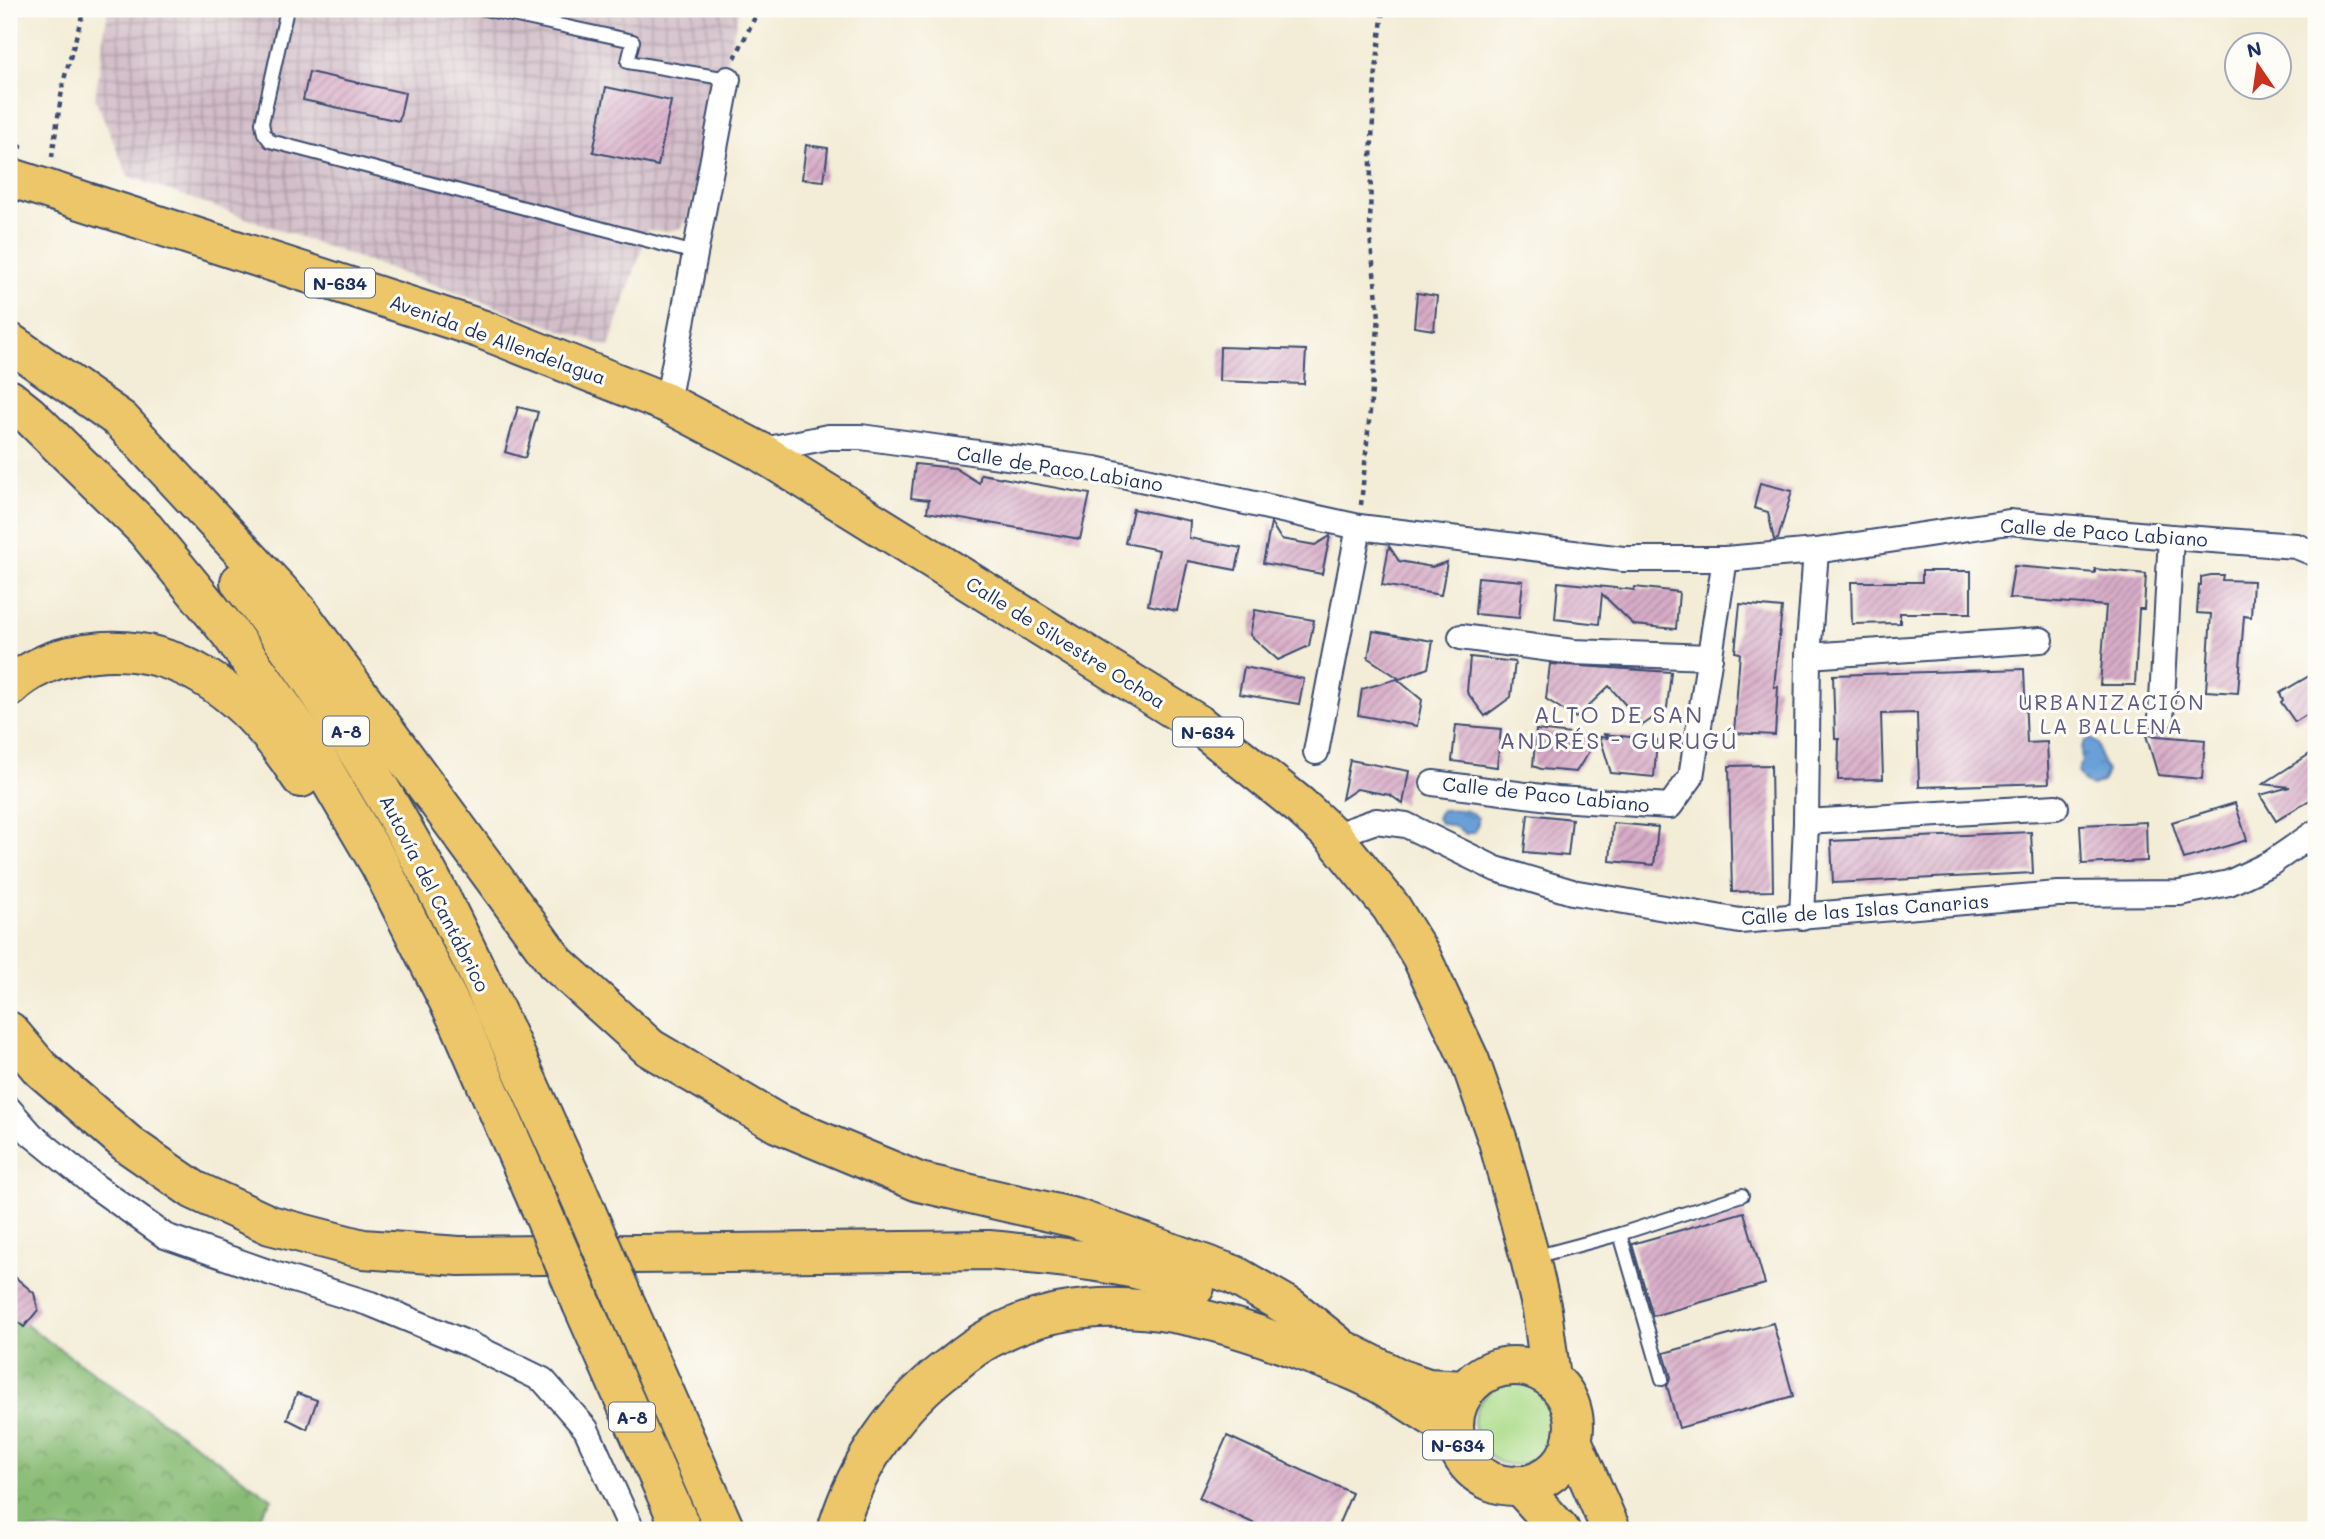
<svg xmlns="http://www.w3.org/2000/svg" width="2325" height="1539" font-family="Mali,sans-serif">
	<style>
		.industrial { fill: url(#industrial-grid) }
		.grass { fill: #abdb89; stroke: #638574; stroke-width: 2 }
		.forest { fill: url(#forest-crowns); stroke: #52756a; stroke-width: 2 }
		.water { fill: url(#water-ripples); stroke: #43689b; stroke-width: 2 }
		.building { fill: url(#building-hatch) }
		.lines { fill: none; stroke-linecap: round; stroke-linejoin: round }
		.lane-casing { stroke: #3b4b70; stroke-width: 16 }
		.street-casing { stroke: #3b4b70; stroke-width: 28 }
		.highway-casing { stroke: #3b4b70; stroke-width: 42 }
		.path { stroke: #3b4b70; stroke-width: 4.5; stroke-dasharray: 5 5; stroke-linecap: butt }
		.lane { stroke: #fff; stroke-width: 12 }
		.street { stroke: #fff; stroke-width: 24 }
		.highway { stroke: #ecc669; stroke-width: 38 }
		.highway-bridge-casing { stroke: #3b4b70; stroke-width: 42; stroke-linecap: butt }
		.highway-bridge { stroke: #ecc669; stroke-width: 38 }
		.labels { text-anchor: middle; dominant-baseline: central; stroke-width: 6; stroke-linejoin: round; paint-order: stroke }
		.shield { fill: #fdfcf7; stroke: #5f6c8c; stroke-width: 2 }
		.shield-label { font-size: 18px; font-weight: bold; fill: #1b2f5e }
		.street-label { font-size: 19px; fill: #1b2f5e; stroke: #fdfcf7 }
		.neighbourhood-label { font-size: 21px; letter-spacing: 2px; fill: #5d5b83; stroke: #fdfcf7 }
		.quarter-label { font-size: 23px; letter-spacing: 2px; fill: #5d5b83; stroke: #fdfcf7 }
	</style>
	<defs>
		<pattern id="industrial-grid" width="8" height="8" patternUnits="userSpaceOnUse" patternTransform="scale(1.75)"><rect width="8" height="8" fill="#d2bdc8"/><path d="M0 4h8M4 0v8" fill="none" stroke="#aa9aa6"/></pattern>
		<pattern id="forest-crowns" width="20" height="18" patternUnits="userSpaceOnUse" patternTransform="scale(1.75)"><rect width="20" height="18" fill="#88bb75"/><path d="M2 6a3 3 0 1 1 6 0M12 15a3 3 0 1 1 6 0" fill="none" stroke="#6e9863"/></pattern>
		<pattern id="water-ripples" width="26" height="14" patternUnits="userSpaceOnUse" patternTransform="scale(1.75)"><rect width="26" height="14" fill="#6ba0d8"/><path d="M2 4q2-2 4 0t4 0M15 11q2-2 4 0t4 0" fill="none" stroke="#5783b2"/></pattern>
		<pattern id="building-hatch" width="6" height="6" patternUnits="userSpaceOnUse" patternTransform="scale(1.75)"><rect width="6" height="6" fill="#d8acc7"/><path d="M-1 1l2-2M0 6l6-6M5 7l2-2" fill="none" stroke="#ae8ca5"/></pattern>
	</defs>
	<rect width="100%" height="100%" fill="#fdfcf7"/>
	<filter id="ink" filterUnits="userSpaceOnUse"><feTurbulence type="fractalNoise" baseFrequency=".0143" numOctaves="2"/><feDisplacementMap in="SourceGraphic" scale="14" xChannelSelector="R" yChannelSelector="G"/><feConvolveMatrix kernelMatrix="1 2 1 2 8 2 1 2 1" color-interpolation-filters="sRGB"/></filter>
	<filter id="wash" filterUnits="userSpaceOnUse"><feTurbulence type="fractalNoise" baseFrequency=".00686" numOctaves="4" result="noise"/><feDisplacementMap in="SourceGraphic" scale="28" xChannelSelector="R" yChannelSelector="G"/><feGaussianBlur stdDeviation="1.57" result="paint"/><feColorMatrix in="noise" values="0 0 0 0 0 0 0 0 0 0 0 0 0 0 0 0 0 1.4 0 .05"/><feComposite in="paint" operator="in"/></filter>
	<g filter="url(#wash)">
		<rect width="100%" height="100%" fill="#f3ecd6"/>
		<polygon class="industrial" points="108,9 739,9 726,64 710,109 690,213 682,228 666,231 648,230 609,347 128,176 95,98"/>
		<circle class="grass" cx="1515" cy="1424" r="41"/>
		<polygon class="forest" points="9,1313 272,1499 250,1530 9,1530"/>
		<g class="water">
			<polygon points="2091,739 2098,744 2100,756 2107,771 2103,781 2093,786 2085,784 2078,772 2082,761 2081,749 2085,741"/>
			<path d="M1441,810c12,-1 29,-2 37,8v5l-4,9 -8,2 -10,-7 -16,-4 -3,-5z"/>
		</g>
		<g id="blocks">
			<g class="building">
				<polygon points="309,72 405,93 399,121 303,100"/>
				<polygon points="606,87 671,101 658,166 593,152"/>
				<polygon points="806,145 828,148 824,181 802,179"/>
				<polygon points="1417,293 1437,296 1434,330 1414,327"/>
				<polygon points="1220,347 1306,350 1304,384 1219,381"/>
				<polygon points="518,407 538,412 525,458 505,452"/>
				<polygon points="915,464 955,468 979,483 981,474 1090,494 1080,539 927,512 929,500 911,498"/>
				<polygon points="1760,483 1792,491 1778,539 1774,540 1768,512 1754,508"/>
				<polygon points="1133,509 1190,521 1189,538 1241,548 1236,570 1188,561 1177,611 1148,605 1159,550 1125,543"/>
				<polygon points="1271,523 1281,539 1315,545 1330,536 1322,574 1263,563"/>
				<polygon points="1389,546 1399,561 1432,567 1447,562 1441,595 1382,585"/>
				<polygon points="2014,566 2095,573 2095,569 2146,574 2144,609 2139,609 2135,685 2100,685 2106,606 2009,598"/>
				<polygon points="1922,571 1971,571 1971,613 1900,613 1900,623 1852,624 1851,582 1922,582"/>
				<polygon points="2211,575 2223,575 2222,580 2253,581 2251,617 2244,616 2238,693 2206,691 2211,614 2197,613 2199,585 2201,585 2201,577"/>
				<polygon points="1478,577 1523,581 1519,618 1475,614"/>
				<polygon points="1558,582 1634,590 1635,587 1679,592 1676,629 1634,625 1602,594 1599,624 1555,619"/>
				<polygon points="1740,604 1782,608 1774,687 1778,687 1775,735 1734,733 1740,653 1735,652"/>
				<polygon points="1255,610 1314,620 1309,646 1278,660 1250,635"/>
				<polygon points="1373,631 1433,641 1428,668 1400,679 1368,658"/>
				<polygon points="1470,657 1515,662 1511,697 1485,716 1467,692"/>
				<polygon points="1550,664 1671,672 1667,708 1643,725 1609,686 1576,718 1546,699"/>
				<polygon points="1244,667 1304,679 1299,704 1239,694"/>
				<polygon points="2024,669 2027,743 2047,742 2049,783 1919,787 1917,713 1881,714 1883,779 1838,780 1839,739 1835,739 1833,675"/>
				<polygon points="2316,672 2316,709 2295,722 2281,702 2283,700 2280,693"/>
				<polygon points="1397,679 1422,700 1417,726 1358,715 1362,689"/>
				<polygon points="1456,725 1501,729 1497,767 1452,761"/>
				<polygon points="1536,730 1598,737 1576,772 1541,769 1533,766"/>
				<polygon points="1603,734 1657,740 1654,777 1611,773 1600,737 1609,738"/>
				<polygon points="2146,735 2205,740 2202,779 2158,775"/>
				<polygon points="2316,750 2316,796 2276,821 2260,795 2290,787 2263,784"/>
				<polygon points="1350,760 1409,771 1403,804 1390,795 1357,789 1342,799"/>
				<polygon points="1771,765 1773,891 1732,892 1729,766"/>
				<polygon points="2235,803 2247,840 2184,859 2172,822"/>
				<polygon points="1528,814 1572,819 1568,856 1524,852"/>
				<polygon points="2146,822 2147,861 2082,864 2080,825"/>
				<polygon points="1613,823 1658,827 1654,865 1610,861"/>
				<polygon points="2031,832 2033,873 1833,883 1831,841"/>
				<polygon points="1744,1212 1765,1284 1653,1316 1632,1244"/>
				<polygon points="9,1272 34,1293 38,1310 24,1327 9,1315"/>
				<polygon points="1773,1323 1793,1396 1679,1428 1667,1386 1671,1377 1664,1353"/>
				<polygon points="297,1393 317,1400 307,1429 287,1419"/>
				<polygon points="1227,1436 1352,1493 1336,1530 1268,1530 1199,1498"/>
			</g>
		</g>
	</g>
	<g filter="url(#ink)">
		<use href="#blocks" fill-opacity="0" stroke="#3b4b70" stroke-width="2"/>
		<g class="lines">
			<g class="lane-casing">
				<g id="lane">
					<polyline points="287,9 262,123 264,133 270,141 695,253"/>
					<polyline points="484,9 633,41 628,62 728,79"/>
					<polyline points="1620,1234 1662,1379"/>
					<polyline points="1534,1257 1620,1234 1742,1195"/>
				</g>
			</g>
			<g class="street-casing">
				<g id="street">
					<polyline points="667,403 728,79"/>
					<polyline points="759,451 828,437 861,437 1095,469 1359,527 1623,559 1725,559 1816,551 2009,522 2171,537 2296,546 2316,554"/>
					<polyline points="1461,637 1573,652 1710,657"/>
					<polyline points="1808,656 2041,640"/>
					<polyline points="2161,718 2171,537"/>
					<polyline points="1316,752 1359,527"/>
					<polyline points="1433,783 1557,799 1670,806 1691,777 1725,559"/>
					<polyline points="1806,822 2056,807"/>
					<polyline points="1333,836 1376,821 1406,825 1496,869 1572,892 1740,921 2058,894 2180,893 2229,883 2271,863 2316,832"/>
					<polyline points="1802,917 1806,822 1808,656 1816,551"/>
					<polyline points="9,1109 31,1134 95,1186 165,1236 271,1273 371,1304 471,1345 543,1380 586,1429 632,1530"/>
				</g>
			</g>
			<g class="highway-casing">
				<g id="highway">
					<polyline points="9,177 481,329 667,403 759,451 1198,724 1299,805 1333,836 1391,907 1421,956 1470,1061 1498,1141 1530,1258 1542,1310 1551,1378"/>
					<polyline points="9,342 121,420 297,610 556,963 650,1048 777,1123 919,1182 1075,1218 1234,1275 1291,1308 1336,1344"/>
					<polyline points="9,399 29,415 145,529 230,633 307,741 380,865 461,1026 538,1202"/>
					<path d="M240,582c73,94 136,194 192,299 53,101 97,206 145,309"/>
					<path d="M9,688c16,-17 44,-29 66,-33 101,-21 175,42 226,123"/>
					<path d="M9,1031l31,37 89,77 65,45 76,35 93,24 96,7 530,-6c69,7 141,11 206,37"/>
					<polyline points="582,1304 682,1530"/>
					<polyline points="628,1309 725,1530"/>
					<polyline points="1312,1334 1401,1379 1428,1388 1466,1390"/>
					<circle cx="1514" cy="1426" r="60"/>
					<polyline points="1572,1440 1611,1530"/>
					<polyline points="1519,1485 1560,1530"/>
					<path d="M837,1530c20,-66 60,-126 116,-166 12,-10 25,-20 39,-27 97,-53 210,-25 307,13 24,10 51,17 74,30 28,15 53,34 81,49"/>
				</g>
			</g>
			<g class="path">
				<polyline points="735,58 759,9"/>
				<polyline points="9,142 25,148"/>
				<polyline points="52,157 63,83 84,9"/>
				<polyline points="1361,505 1379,317 1370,237 1371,159 1375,80 1383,9"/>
			</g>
			<use href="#lane" class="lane"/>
			<use href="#street" class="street"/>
			<use href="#highway" class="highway"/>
			<g class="highway-bridge-casing">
				<g id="highway-bridge">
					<polyline points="577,1190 628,1309"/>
					<polyline points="538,1202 582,1304"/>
				</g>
			</g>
			<use href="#highway-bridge" class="highway-bridge"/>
		</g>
	</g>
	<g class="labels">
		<g class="shield">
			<rect x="305" y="268.5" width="70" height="29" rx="5"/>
			<rect x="323" y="716.5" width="46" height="29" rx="5"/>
			<rect x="1173" y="717.5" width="70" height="29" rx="5"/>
			<rect x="609" y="1402.5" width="46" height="29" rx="5"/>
			<rect x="1423" y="1430.5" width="70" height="29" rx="5"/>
		</g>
		<g class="shield-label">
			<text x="340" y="283">N-634</text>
			<text x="346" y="731">A-8</text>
			<text x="1208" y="732">N-634</text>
			<text x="632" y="1417">A-8</text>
			<text x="1458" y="1445">N-634</text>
		</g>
		<g class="street-label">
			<text transform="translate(498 339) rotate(20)">Avenida de Allendelagua</text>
			<text transform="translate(1060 468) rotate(9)">Calle de Paco Labiano</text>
			<text transform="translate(2104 532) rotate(4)">Calle de Paco Labiano</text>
			<text transform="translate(1066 642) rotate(32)">Calle de Silvestre Ochoa</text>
			<text transform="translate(1546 794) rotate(6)">Calle de Paco Labiano</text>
			<text transform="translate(435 893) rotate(63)">Autovía del Cantábrico</text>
			<text transform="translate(1865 909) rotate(-4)">Calle de las Islas Canarias</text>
		</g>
		<g class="neighbourhood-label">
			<text x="2112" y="701">URBANIZACIÓN<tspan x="2112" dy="24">LA BALLENA</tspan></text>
		</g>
		<g class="quarter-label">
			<text x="1619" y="714">ALTO DE SAN<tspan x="1619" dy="26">ANDRÉS - GURUGÚ</tspan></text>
		</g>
	</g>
	<rect width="2325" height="1539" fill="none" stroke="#fdfcf7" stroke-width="35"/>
	<g transform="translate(2258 66) rotate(347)"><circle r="33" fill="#fdfcf7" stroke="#a3aaba" stroke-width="2"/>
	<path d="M0-5L12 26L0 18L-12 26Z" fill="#c8321e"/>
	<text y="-10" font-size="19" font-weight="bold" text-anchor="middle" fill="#1b2f5e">N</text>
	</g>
</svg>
